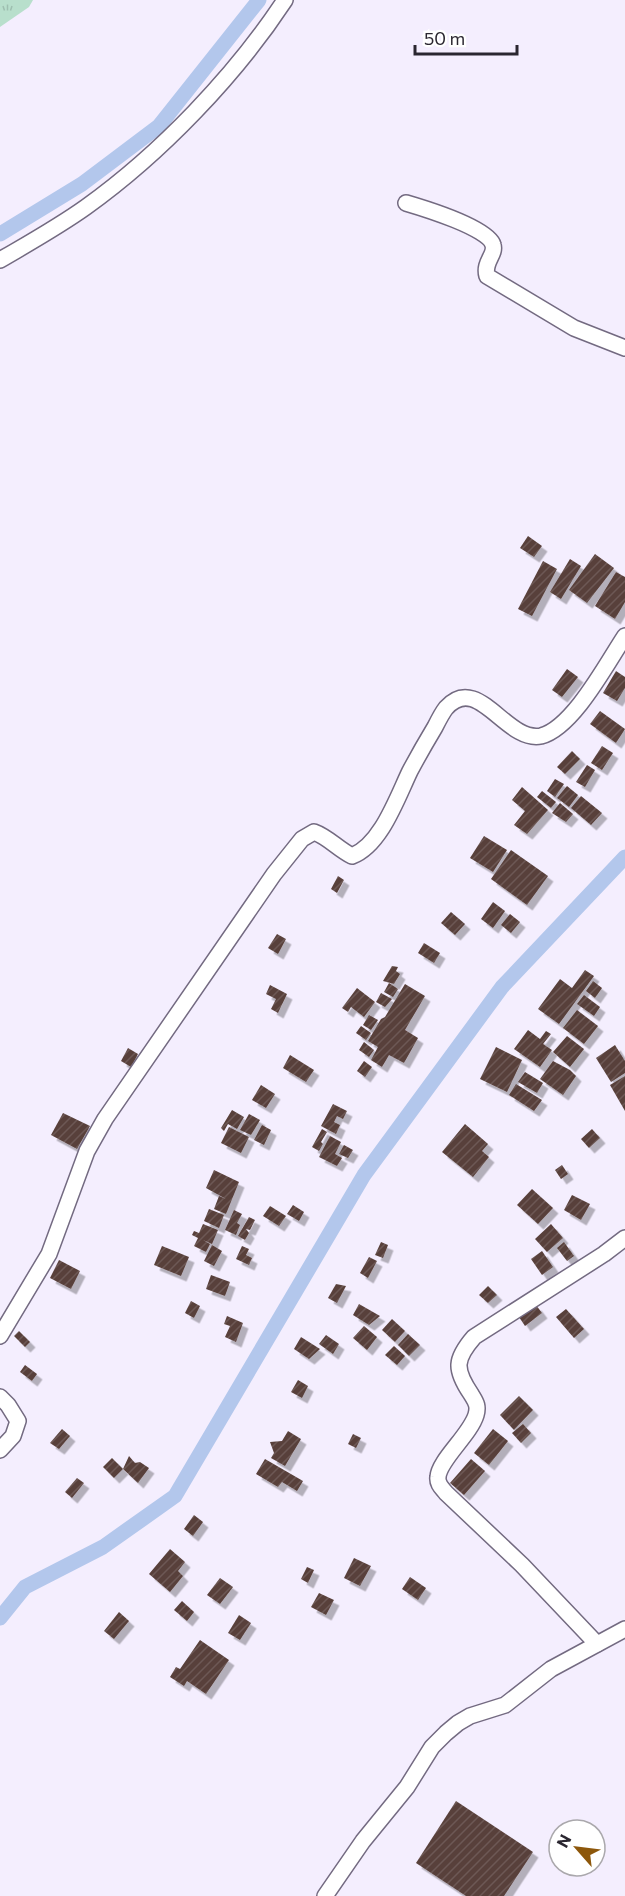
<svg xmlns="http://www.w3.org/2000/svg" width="625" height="1896" font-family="Commissioner,sans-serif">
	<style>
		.grass { fill: url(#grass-tufts) }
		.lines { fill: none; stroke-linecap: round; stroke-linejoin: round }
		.canal { stroke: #b3c7ec; stroke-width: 15 }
		.building { fill: url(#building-hatch); filter: url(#shadow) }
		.street-casing { stroke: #736a81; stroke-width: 18 }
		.street { stroke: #fff; stroke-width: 15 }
	</style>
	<defs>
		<pattern id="grass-tufts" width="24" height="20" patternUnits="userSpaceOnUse" patternTransform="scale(1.5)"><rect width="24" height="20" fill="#b8dfcc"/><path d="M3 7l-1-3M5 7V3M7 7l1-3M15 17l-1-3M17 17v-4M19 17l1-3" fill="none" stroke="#9ebfb0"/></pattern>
		<pattern id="building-hatch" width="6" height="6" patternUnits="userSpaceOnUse" patternTransform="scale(1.5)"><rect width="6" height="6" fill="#58403a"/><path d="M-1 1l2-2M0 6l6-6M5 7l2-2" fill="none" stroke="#6d5955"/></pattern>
		<filter id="shadow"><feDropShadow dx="5.5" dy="5.5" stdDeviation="0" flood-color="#0004"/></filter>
	</defs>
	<rect width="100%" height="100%" fill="#f4eefe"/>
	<polygon class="grass" points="0,0 33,0 29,7 0,27"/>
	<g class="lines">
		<g class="canal">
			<polyline points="0,234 82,184 159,126 259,0"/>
			<polyline points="0,1618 25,1587 103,1547 175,1496 364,1175 502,987 625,857"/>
		</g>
	</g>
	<g class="building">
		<polygon points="528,536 542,546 534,557 520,548"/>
		<polygon points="595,554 614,568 587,603 569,590"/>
		<polygon points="570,559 581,566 561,599 550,592"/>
		<polygon points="543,561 557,569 532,616 518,609"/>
		<polygon points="616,572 625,577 625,602 615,619 595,606"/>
		<polygon points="567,669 578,677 562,697 552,690"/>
		<polygon points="616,671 625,677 625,688 617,701 603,693"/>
		<polygon points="600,711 625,729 616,743 590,724"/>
		<polygon points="602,746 613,753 602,770 591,763"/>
		<polygon points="572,751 580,759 565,774 557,767"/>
		<polygon points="587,765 595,770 585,787 576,782"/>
		<polygon points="555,779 564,784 555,797 547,791"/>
		<polygon points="567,786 578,795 569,807 557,798"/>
		<polygon points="522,787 548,810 527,834 514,825 525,811 512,800"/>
		<polygon points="542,791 556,802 551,808 537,797"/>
		<polygon points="581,796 602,813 591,825 571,808"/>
		<polygon points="560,803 573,814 566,822 552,813"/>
		<polygon points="484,836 507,850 493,872 470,858"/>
		<polygon points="511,850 548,876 527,905 491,879"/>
		<polygon points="338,876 344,880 337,893 331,889"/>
		<polygon points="493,902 505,911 493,928 481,919"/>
		<polygon points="451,912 465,924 455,935 441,923"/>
		<polygon points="510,914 520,922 511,933 501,925"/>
		<polygon points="277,934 286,939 278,954 268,948"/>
		<polygon points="424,943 440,953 434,963 418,953"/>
		<polygon points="392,966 398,967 396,971 400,974 394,984 383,981"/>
		<polygon points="585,970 594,976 559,1024 538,1009 560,979 572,988"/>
		<polygon points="593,981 602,988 595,998 586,991"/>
		<polygon points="389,983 398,989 393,997 384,992"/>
		<polygon points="405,984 425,996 405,1030 418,1038 404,1063 389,1055 382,1067 371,1060 378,1047 368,1041 381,1019 385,1017"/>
		<polygon points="270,985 287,994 278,1013 271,1009 276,999 266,994"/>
		<polygon points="357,988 375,1002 364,1017 351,1007 348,1012 342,1008"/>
		<polygon points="381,993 392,999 385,1007 376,1002"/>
		<polygon points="584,995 600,1007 594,1016 577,1004"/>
		<polygon points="577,1010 598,1026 584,1044 563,1028"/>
		<polygon points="369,1015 378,1020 371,1030 363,1025"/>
		<polygon points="361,1026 371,1033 366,1040 356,1033"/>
		<polygon points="528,1030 540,1039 546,1031 551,1034 543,1044 552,1050 540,1067 514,1049"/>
		<polygon points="567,1036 584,1049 570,1067 553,1052"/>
		<polygon points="364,1042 374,1050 369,1057 359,1050"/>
		<polygon points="615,1045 625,1061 625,1073 611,1082 596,1058"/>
		<polygon points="496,1047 522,1060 507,1092 480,1079"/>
		<polygon points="128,1048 138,1054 131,1067 121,1061"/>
		<polygon points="290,1055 314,1070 306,1082 283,1068"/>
		<polygon points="364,1061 372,1067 365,1077 357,1071"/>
		<polygon points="553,1061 570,1070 576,1076 563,1095 540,1079"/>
		<polygon points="525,1072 543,1083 537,1093 518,1082"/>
		<polygon points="625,1076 625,1111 610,1085"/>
		<polygon points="516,1084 542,1100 534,1111 509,1095"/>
		<polygon points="261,1085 275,1094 266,1108 252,1100"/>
		<polygon points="333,1104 347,1111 343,1119 337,1116 334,1122 340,1125 336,1134 321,1126"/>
		<polygon points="232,1110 244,1117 237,1129 228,1124 224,1131 221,1128"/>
		<polygon points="63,1113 90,1126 77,1149 51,1135"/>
		<polygon points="249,1114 260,1120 251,1135 240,1130"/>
		<polygon points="465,1124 488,1144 482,1151 489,1157 473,1177 442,1152"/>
		<polygon points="262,1125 271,1130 264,1145 254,1140"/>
		<polygon points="229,1127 249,1137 241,1153 221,1143"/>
		<polygon points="322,1129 327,1132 321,1142 323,1144 319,1151 312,1147"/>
		<polygon points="592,1129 600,1138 589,1148 581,1139"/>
		<polygon points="330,1136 341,1142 335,1154 342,1158 337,1166 319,1157"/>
		<polygon points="344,1145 353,1150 348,1158 339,1154"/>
		<polygon points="562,1165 568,1174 561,1179 555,1170"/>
		<polygon points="214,1170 239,1182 226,1214 214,1209 219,1196 226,1199 206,1188"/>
		<polygon points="532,1189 553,1208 538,1224 517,1205"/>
		<polygon points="572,1195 590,1204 581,1220 564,1210"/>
		<polygon points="293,1205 304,1212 299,1221 287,1214"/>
		<polygon points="270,1206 286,1216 279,1226 263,1216"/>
		<polygon points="209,1209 224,1215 219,1228 204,1221"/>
		<polygon points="234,1210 242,1214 237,1223 240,1225 236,1235 225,1230"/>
		<polygon points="249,1217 255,1220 250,1230 246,1229 249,1233 245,1240 238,1236"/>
		<polygon points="203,1224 218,1230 212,1244 203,1240 210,1244 206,1252 194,1246 198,1238 192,1235 194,1231 199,1233"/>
		<polygon points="551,1224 563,1238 547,1252 535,1239"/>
		<polygon points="381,1242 388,1245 383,1258 375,1255"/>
		<polygon points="564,1242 574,1256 567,1261 557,1248"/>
		<polygon points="212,1245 222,1251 214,1266 204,1261"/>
		<polygon points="162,1246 189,1257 181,1276 154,1265"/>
		<polygon points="242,1246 249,1249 246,1255 252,1258 249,1265 236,1259"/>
		<polygon points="542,1251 553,1267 542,1275 531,1259"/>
		<polygon points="369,1257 377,1261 368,1278 360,1273"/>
		<polygon points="59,1260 80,1271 71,1289 50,1278"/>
		<polygon points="211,1275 230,1282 225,1296 206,1289"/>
		<polygon points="336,1284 346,1286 337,1303 328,1298"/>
		<polygon points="488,1286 497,1295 488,1303 479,1295"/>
		<polygon points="191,1301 200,1306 194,1318 185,1313"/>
		<polygon points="359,1304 380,1316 369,1325 353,1315"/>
		<polygon points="536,1305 542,1313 525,1326 519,1317"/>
		<polygon points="566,1309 584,1329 574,1338 556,1317"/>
		<polygon points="227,1316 243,1323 236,1342 225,1337 230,1326 224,1324"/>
		<polygon points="392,1319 405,1331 395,1342 382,1330"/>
		<polygon points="364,1326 377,1337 367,1350 353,1338"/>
		<polygon points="19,1331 30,1342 25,1347 14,1336"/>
		<polygon points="408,1334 420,1345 409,1356 398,1345"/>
		<polygon points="326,1335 339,1344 333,1354 319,1344"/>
		<polygon points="301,1337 320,1349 309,1359 294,1349"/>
		<polygon points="394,1346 405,1356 397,1365 385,1355"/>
		<polygon points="25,1365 37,1374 32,1381 20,1372"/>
		<polygon points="298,1380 308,1386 302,1398 291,1392"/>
		<polygon points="519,1396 533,1410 514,1430 500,1415"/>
		<polygon points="523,1424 531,1433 521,1443 512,1433"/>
		<polygon points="62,1429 70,1436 59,1449 50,1443"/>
		<polygon points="493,1429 508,1441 489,1465 474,1453"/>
		<polygon points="288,1431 301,1439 285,1466 271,1458 274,1453 270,1442 282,1441"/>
		<polygon points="353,1434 361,1438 356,1448 348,1444"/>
		<polygon points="129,1456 135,1463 140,1462 149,1468 138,1483 123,1469"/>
		<polygon points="112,1458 123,1469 114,1478 103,1467"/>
		<polygon points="265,1459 303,1481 297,1491 282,1482 278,1487 256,1474"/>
		<polygon points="471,1459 485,1471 464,1495 450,1483"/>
		<polygon points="77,1478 84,1483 72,1498 65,1492"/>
		<polygon points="194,1515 203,1522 193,1536 184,1529"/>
		<polygon points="170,1549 185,1562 178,1571 183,1576 170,1592 149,1574"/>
		<polygon points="354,1558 371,1566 360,1586 344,1578"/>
		<polygon points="307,1567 314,1570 308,1583 301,1579"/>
		<polygon points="410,1577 426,1588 418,1600 402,1589"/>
		<polygon points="220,1578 233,1587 220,1604 207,1595"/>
		<polygon points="319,1593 334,1600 326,1615 311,1607"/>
		<polygon points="182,1601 194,1612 187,1621 174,1610"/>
		<polygon points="119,1612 129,1621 114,1639 104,1631"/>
		<polygon points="239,1615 251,1623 240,1640 228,1633"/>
		<polygon points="200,1640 229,1660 206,1694 187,1681 184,1686 170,1677 176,1667 180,1669"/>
		<polygon points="456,1801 533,1852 504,1896 466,1896 416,1863"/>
	</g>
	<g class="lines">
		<g class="street-casing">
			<g id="street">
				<path d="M406,203c17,5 83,25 87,42 3,10 -10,17 -6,31l87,52 51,20"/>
				<path d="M0,260c29,-17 58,-33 86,-53 74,-53 149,-131 199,-207"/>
				<path d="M0,1336l49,-82 38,-103 18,-32 169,-245 28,-35 12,-7c14,5 24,17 38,24 29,-11 45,-58 58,-85 8,-15 16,-29 25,-44 3,-6 7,-14 11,-19 32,-36 60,35 95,28 32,-8 66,-73 84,-100"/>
				<polyline points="0,1397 8,1405 18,1421 13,1436 0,1450"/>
				<path d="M597,1644l-75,-79 -76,-72c-4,-5 -9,-9 -8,-16 1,-17 32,-42 38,-62 3,-10 -1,-14 -5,-21 -17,-25 -16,-35 3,-57l130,-83 21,-16"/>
				<polyline points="325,1896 363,1841 407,1787 432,1747 446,1733 458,1723 470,1716 505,1705 551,1669 625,1629"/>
			</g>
		</g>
		<use href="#street" class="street"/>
	</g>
	<g transform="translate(577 1848) rotate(298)"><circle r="28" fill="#ffffff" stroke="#aaa8ac" stroke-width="1.5"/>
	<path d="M0-4.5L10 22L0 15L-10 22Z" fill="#8d570b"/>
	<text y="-9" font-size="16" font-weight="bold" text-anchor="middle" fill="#2a2630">N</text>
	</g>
	<path d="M415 45v9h102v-9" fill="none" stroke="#2a2630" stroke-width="3"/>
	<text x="424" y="45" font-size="18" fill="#2a2630" stroke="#ffffff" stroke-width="4.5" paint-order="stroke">50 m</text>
</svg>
